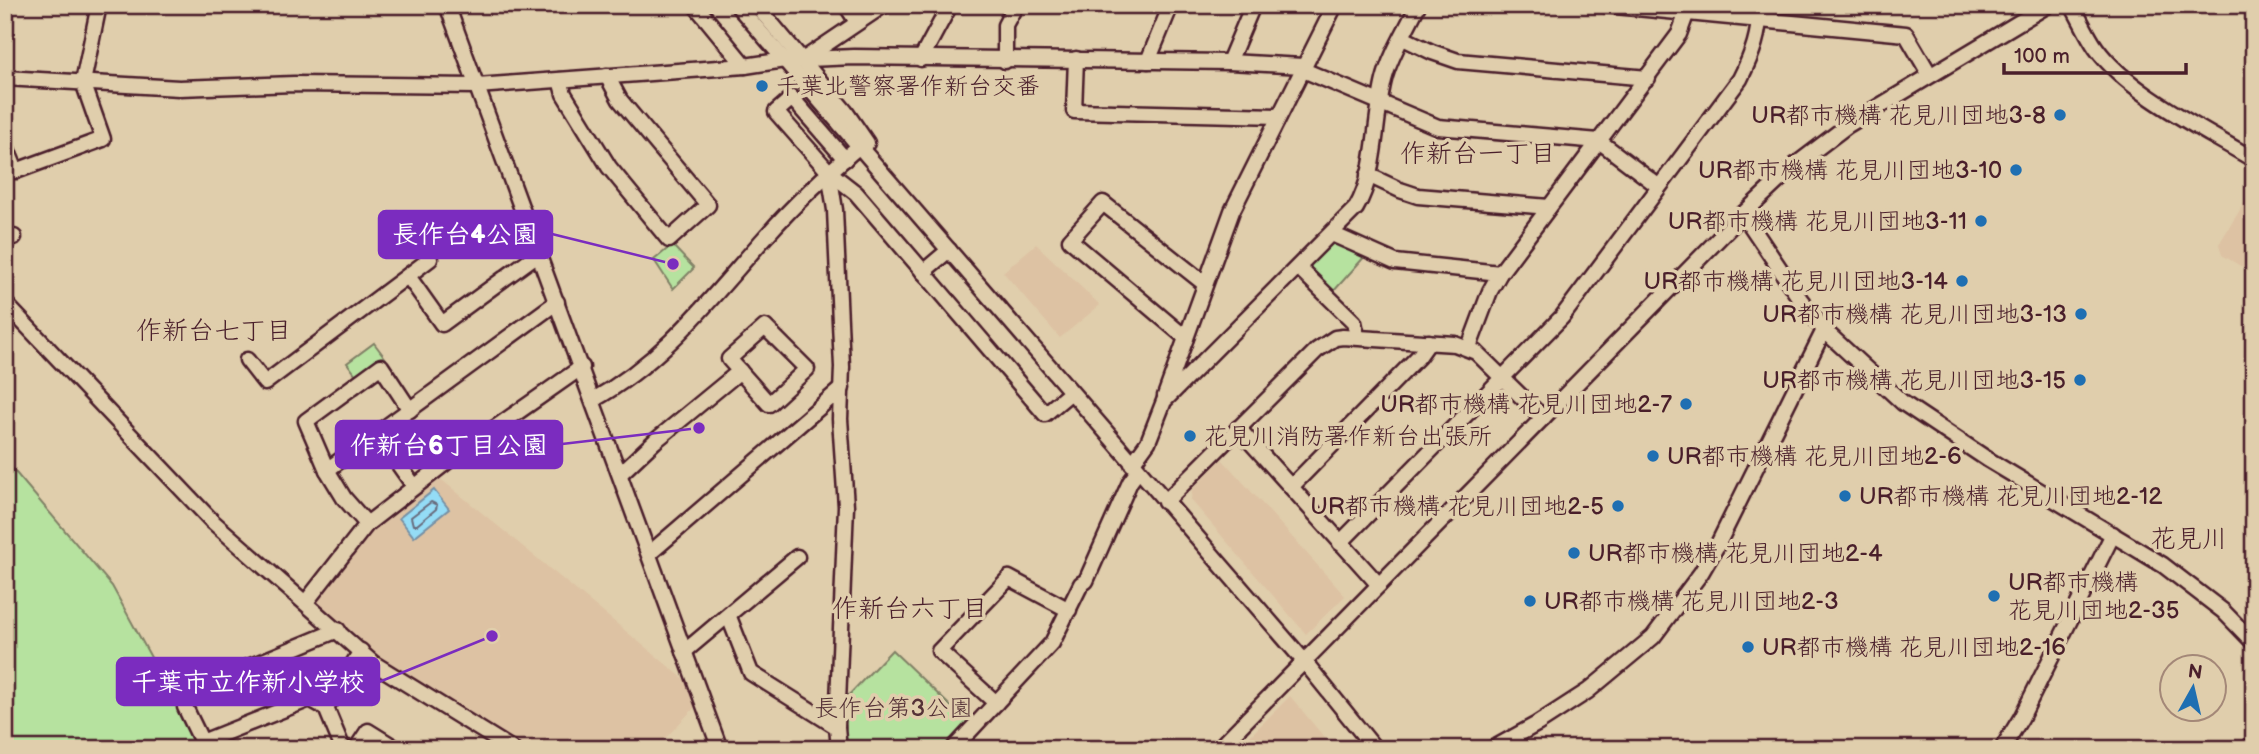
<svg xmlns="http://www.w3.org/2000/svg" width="2259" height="754" font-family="'Balsamiq Sans','Klee One',sans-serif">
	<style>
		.built { fill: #ddc2a3 }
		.green { fill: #b6e29f; stroke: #808065; stroke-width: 2 }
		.water { fill: #94dcf6; stroke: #7690a5; stroke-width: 2 }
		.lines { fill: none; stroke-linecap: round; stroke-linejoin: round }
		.shore { stroke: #686b7c; stroke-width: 2 }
		.minor-casing { stroke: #4a1f2b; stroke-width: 19 }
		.minor { stroke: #e0ceac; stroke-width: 14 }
		.poi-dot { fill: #1f6fb2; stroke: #e0ceac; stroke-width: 2.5 }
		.labels { text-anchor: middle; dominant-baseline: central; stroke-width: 7; stroke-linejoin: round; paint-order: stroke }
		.poi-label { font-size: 24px; fill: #4a1f2b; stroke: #e0ceac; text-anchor: start }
		.park-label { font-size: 24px; fill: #553237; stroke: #e0ceac }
		.neighbourhood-label { font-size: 26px; fill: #4a1f2b; stroke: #e0ceac }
		.leader { fill: none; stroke: #7b2cbf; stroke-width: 2.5 }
		.callout-dot { fill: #7b2cbf; stroke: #e0ceac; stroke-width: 2.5 }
		.callout { fill: #7b2cbf; stroke: #7b2cbf; stroke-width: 2.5 }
		.callout-label { font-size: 26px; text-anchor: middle; font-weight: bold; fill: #fff }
	</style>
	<rect width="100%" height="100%" fill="#e0ceac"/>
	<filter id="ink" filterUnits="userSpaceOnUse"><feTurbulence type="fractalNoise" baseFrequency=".0143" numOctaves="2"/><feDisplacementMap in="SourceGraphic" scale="14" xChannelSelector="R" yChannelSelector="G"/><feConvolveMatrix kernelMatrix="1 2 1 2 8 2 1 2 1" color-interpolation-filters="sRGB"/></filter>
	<g filter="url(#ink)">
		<g class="built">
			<polygon points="2254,187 2254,274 2222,255 2219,244"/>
			<polygon points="1036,244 1100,305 1060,338 1003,272"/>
			<polygon points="1222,459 1345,596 1306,634 1191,500 1192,490"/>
			<polygon points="437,476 684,679 695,707 655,749 526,749 504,733 391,669 314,603 366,533"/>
			<polygon points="1290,696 1334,749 1237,749"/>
		</g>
		<g class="green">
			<polygon points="1338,243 1366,255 1333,292 1311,271 1311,265 1332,244"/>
			<polygon points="672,245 694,268 673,289 654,260"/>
			<polygon points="374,343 386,359 359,379 347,363"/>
			<polygon points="5,460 112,586 201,749 5,749"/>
			<polygon points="892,650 968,723 944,749 845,749 844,700"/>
		</g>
		<polygon class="water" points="434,490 449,509 414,537 399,518"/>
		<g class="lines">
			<polygon class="shore" points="431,502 437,505 436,509 417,525 413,525 411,517"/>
			<g class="minor-casing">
				<g id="minor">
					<polyline points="447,5 720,749"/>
					<polyline points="695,5 745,66"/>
					<polyline points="737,5 1304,661 1375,749"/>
					<polyline points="756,5 845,111 867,143"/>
					<polyline points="846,5 857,22"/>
					<polyline points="1099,5 1110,5"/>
					<polyline points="1605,5 1906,34 1930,75"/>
					<path d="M2072,5c8,14 15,30 24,43 33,46 109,82 158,112"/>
					<polyline points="1403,38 1432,52 1458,61 1648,78"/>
					<polyline points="804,59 884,5"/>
					<polyline points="921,59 950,5"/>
					<polyline points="1076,59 1074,111 1279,116"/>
					<polyline points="1005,61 1005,25 1016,5"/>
					<polyline points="1148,61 1171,5"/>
					<polyline points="1229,62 1253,5"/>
					<polyline points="1301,69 1438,127 1599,141 1658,186"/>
					<polyline points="5,78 179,88 294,84 477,86 745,66 785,60 854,57 1229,62 1303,66"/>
					<polyline points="560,80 564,94 609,167 669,240 708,205 620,100 607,76"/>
					<polyline points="5,144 16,171 103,139 83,82 99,5"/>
					<polyline points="845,159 792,98 776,112 829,172 856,193 1045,414 1070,393"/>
					<polyline points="829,172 835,210 842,367 840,419 846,506 837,727 839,749"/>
					<polyline points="1368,175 1400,190 1418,196 1549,207"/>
					<polyline points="1743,214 1800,299 1824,330 1903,403 1987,459 2163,565 2223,611 2254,643"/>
					<polyline points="1332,234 1395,262 1500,273"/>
					<polyline points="5,239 14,237"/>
					<polyline points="1298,267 1354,322 1357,336"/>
					<polyline points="923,272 949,250"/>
					<polyline points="408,276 442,324 539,253"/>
					<polyline points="5,303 212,521 373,663 512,749"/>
					<polygon points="765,327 807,369 769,404 729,359"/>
					<polyline points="1186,338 1070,240 1103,203 1205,284"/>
					<polyline points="1469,347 1490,291 1500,273 1679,34 1687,12 1686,5"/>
					<polyline points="247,360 265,383 430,259 400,220"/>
					<polyline points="1165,396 1232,211 1335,5"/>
					<path d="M593,400c74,-41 120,-105 175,-166 30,-34 63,-64 97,-93"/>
					<polyline points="1238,428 1379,585"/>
					<polyline points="377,434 414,486"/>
					<path d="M1132,464l16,-22 16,-41 192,-193c21,-35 18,-88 28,-128 6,-25 23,-51 34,-75"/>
					<polyline points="327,470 557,302"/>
					<polyline points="620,474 655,441 740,371"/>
					<polyline points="1291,487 1419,356 1429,342"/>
					<polyline points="1165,502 1317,350 1335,338 1343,337 1455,344 1476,352 1543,418"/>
					<polyline points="367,524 344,498 327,470 306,421 381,366 410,410"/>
					<path d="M1340,543l222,-226 178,-238c12,-24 21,-47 19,-74"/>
					<polyline points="650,553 842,388"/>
					<polyline points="306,602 367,524 448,461 582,367"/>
					<polyline points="729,617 751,673 837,727"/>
					<polyline points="684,652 797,557"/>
					<polyline points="996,703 939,651 1009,578 1069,610"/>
					<polyline points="326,708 310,699 202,742 185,707 188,692 338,630"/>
					<polyline points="343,749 326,708 361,651"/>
					<polyline points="356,749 368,731 397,749"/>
					<polyline points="953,749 1052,643 1081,584 1086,581 1130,482 1138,471"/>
					<polyline points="1218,749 1743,214 1794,166 1848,125 2048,5"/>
					<polyline points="1492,749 1537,724 1588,691 1653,637 1701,573 1719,542 1824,330"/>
					<polyline points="2002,749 2021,718 2113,534"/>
					<polyline points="2247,749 2254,744"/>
				</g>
			</g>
			<use href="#minor" class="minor"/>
		</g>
	</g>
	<g class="poi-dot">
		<circle cx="762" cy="86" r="7"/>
		<circle cx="2060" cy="115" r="7"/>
		<circle cx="2016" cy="170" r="7"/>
		<circle cx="1981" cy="221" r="7"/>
		<circle cx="1962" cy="281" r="7"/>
		<circle cx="2081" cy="314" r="7"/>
		<circle cx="2080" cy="380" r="7"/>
		<circle cx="1686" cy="404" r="7"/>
		<circle cx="1190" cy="436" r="7"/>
		<circle cx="1653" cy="456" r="7"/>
		<circle cx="1845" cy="496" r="7"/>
		<circle cx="1618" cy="506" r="7"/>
		<circle cx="1574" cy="553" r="7"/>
		<circle cx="1994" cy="596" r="7"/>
		<circle cx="1530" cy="601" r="7"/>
		<circle cx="1748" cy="647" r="7"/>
	</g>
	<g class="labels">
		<g class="poi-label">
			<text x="776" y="86">千葉北警察署作新台交番</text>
			<text x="2046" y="115" text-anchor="end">UR都市機構 花見川団地3-8</text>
			<text x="2002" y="170" text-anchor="end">UR都市機構 花見川団地3-10</text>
			<text x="1967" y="221" text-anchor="end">UR都市機構 花見川団地3-11</text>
			<text x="1948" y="281" text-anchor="end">UR都市機構 花見川団地3-14</text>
			<text x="2067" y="314" text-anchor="end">UR都市機構 花見川団地3-13</text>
			<text x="2066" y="380" text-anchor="end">UR都市機構 花見川団地3-15</text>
			<text x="1672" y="404" text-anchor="end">UR都市機構 花見川団地2-7</text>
			<text x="1204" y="436">花見川消防署作新台出張所</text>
			<text x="1667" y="456">UR都市機構 花見川団地2-6</text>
			<text x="1859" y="496">UR都市機構 花見川団地2-12</text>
			<text x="1604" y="506" text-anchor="end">UR都市機構 花見川団地2-5</text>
			<text x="1588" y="553">UR都市機構 花見川団地2-4</text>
			<text x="2008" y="582">UR都市機構<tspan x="2008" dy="28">花見川団地2-35</tspan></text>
			<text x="1544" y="601">UR都市機構 花見川団地2-3</text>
			<text x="1762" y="647">UR都市機構 花見川団地2-16</text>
		</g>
		<g class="park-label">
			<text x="894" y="708">長作台第3公園</text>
		</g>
		<g class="neighbourhood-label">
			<text x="1478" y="154">作新台一丁目</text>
			<text x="214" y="331">作新台七丁目</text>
			<text x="2189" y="539">花見川</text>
			<text x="910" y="609">作新台六丁目</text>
		</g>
	</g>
	<path class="leader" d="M673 264L552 234M699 428L562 444M492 636L379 682"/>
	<g class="callout-dot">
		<circle cx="673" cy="264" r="7"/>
		<circle cx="699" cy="428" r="7"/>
		<circle cx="492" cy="636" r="7"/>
	</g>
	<g class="callout">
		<rect x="379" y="211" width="173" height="47" rx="7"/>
		<rect x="336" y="421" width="226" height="47" rx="7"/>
		<rect x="117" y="658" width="262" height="47" rx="7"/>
	</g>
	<g class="callout-label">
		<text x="465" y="243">長作台4公園</text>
		<text x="449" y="454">作新台6丁目公園</text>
		<text x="248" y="691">千葉市立作新小学校</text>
	</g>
	<rect width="2259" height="754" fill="none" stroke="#e0ceac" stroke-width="28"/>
	<rect x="14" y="14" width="2231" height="726" fill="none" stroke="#4a1f2b" stroke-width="2.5" filter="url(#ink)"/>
	<g transform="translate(2193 688) rotate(8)"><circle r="33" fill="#e0ceac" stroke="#a48878" stroke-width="2"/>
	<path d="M0-5L12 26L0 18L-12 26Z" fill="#1f6fb2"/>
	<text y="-10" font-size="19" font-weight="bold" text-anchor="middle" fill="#4a1f2b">N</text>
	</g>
	<path d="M2004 63v10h182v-10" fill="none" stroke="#4a1f2b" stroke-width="3.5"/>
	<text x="2014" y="63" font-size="21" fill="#4a1f2b" stroke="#e0ceac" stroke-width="5" paint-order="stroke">100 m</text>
</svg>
